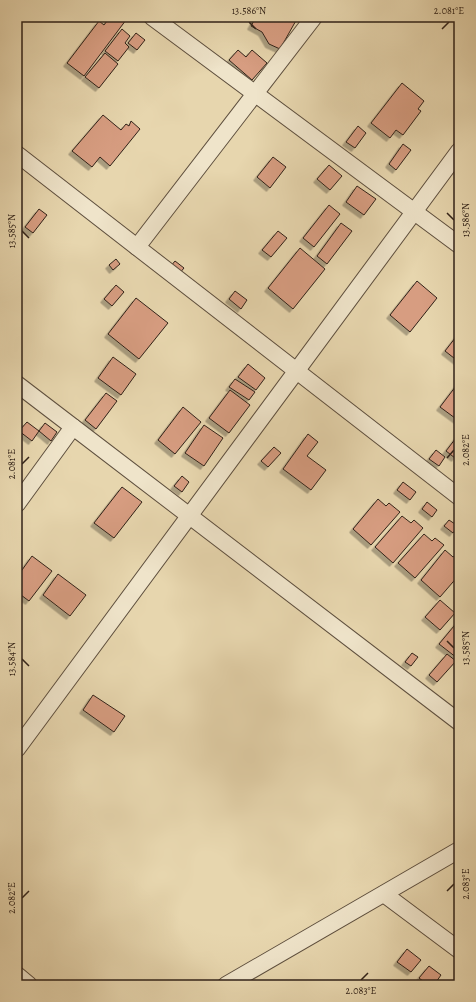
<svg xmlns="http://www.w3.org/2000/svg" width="476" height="1002" font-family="Alegreya,serif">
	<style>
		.building { fill: #d79d81; stroke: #312218; filter: url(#shadow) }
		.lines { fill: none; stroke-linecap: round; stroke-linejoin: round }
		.street-casing { stroke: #5e4f3e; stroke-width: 18 }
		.street { stroke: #efe4ca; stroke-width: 16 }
		.ticks { fill: none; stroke: #312218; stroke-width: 1.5 }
		.neatline { fill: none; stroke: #312218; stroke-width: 1.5 }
		.ticks-label { font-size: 10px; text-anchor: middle; fill: #312218 }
	</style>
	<defs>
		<filter id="shadow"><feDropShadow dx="-3.5" dy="3.5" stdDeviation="0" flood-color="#0004"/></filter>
	</defs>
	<rect width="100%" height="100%" fill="#e7d6ae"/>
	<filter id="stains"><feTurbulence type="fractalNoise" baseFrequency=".005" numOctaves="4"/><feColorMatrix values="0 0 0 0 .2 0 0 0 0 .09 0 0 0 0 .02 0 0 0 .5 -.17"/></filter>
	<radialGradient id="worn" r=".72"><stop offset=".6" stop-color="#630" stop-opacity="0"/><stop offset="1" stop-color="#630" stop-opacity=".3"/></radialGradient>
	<g class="building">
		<polygon points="110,17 122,17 126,20 84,76 67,63 99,21 104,25"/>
		<polygon points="256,17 298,17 280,49 269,44 262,32 251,26"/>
		<polygon points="122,29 130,36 125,43 129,47 118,61 105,51"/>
		<polygon points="136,33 145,40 137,50 128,43"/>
		<polygon points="238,50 246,57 252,50 267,63 252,80 229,60"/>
		<polygon points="105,53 118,64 99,88 85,77"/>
		<polygon points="402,83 424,101 418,109 421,111 403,135 396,130 390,138 371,123"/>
		<polygon points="103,115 121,130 126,124 129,126 131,121 140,129 110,166 100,157 92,167 72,151"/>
		<polygon points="358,126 366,133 355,148 346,142"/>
		<polygon points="403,144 411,150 396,170 389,164"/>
		<polygon points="273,157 286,167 270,188 257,177"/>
		<polygon points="329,165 342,176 330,190 317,179"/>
		<polygon points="357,186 376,199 364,215 346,202"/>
		<polygon points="329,205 340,214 314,247 303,238"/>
		<polygon points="39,209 47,215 33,233 25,227"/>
		<polygon points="341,223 352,231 327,264 317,256"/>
		<polygon points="278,231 287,238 271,257 262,250"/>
		<polygon points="300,248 325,269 293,309 268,288"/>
		<polygon points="116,259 120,264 113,270 109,265"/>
		<polygon points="175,261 184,268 179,274 170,267"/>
		<polygon points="417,281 437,298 410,332 390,315"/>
		<polygon points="116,285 124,292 112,306 104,299"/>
		<polygon points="235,291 247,300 241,309 229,299"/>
		<polygon points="136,298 168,323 139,359 108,334"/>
		<polygon points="459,333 459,362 445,351"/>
		<polygon points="113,357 136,374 121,395 98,378"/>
		<polygon points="248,364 265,378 256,390 238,377"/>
		<polygon points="235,379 255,392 249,400 229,387"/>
		<polygon points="459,382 459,421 440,407"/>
		<polygon points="230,390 250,405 229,433 209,418"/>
		<polygon points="106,393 117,401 96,429 85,420"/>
		<polygon points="183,407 201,422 175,454 158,440"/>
		<polygon points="27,422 39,431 32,441 19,431"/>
		<polygon points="45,423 57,432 51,441 39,431"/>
		<polygon points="204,425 223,438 204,466 185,453"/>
		<polygon points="308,434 318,442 307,456 326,470 311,490 283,469"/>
		<polygon points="459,434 459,453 455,458 446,451"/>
		<polygon points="274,447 281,453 268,467 261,461"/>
		<polygon points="436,450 445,457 439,466 429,459"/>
		<polygon points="182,476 189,482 182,492 174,486"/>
		<polygon points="403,482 416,492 410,500 397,490"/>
		<polygon points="122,487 142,502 114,538 94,523"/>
		<polygon points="378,499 386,506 389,503 400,512 371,545 353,529"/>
		<polygon points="427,502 437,510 432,517 422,509"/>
		<polygon points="402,516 411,523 414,520 423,528 393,563 375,547"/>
		<polygon points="449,520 458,526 453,533 444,526"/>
		<polygon points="424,534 432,541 435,538 444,545 415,578 398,563"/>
		<polygon points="445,550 453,557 459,553 459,575 440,597 421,580"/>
		<polygon points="32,556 52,571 29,601 17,592 17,577"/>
		<polygon points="58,574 86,595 70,616 43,595"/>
		<polygon points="440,600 455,613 440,630 425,617"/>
		<polygon points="459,620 459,657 457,658 439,644"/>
		<polygon points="412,653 418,657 411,666 405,662"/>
		<polygon points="447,654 456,661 437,682 429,675"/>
		<polygon points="93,695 125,716 114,732 83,710"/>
		<polygon points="407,949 421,960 411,972 397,962"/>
		<polygon points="429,966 441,975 434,985 428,985 419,978"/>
	</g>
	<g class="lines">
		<g class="street-casing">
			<g id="street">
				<polyline points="152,17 459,245"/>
				<polyline points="17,154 459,497"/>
				<polyline points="137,247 314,17"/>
				<polyline points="17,384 459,722"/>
				<polyline points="17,504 73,427"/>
				<polyline points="17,749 459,151"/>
				<polyline points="384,894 459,950"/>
				<polyline points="17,975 29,985"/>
				<polyline points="226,985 459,850"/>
			</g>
		</g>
		<use href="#street" class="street"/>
	</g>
	<path class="ticks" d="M249,22l7,7M442,29l7,-7M447,213l7,7M22,231l7,7M447,458l7,-8M22,464l7,-7M447,641l7,7M22,659l7,7M447,891l7,-7M22,898l7,-7M361,980l7,-7"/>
	<rect width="476" height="1002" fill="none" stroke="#e7d6ae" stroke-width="44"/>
	<rect x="22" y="22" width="432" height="958" class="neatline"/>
	<g class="ticks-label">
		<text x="249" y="14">13.586°N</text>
		<text x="449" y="14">2.081°E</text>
		<text transform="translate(465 220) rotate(-90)" y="4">13.586°N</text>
		<text transform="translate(11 231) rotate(-90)" y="4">13.585°N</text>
		<text transform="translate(465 450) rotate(-90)" y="4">2.082°E</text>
		<text transform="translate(11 464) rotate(-90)" y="4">2.081°E</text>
		<text transform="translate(465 648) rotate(-90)" y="4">13.585°N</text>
		<text transform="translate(11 659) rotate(-90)" y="4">13.584°N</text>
		<text transform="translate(465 884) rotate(-90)" y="4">2.083°E</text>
		<text transform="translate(11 898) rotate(-90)" y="4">2.082°E</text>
		<text x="361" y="994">2.083°E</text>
	</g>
	<rect width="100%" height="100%" filter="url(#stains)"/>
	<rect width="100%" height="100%" fill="url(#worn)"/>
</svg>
